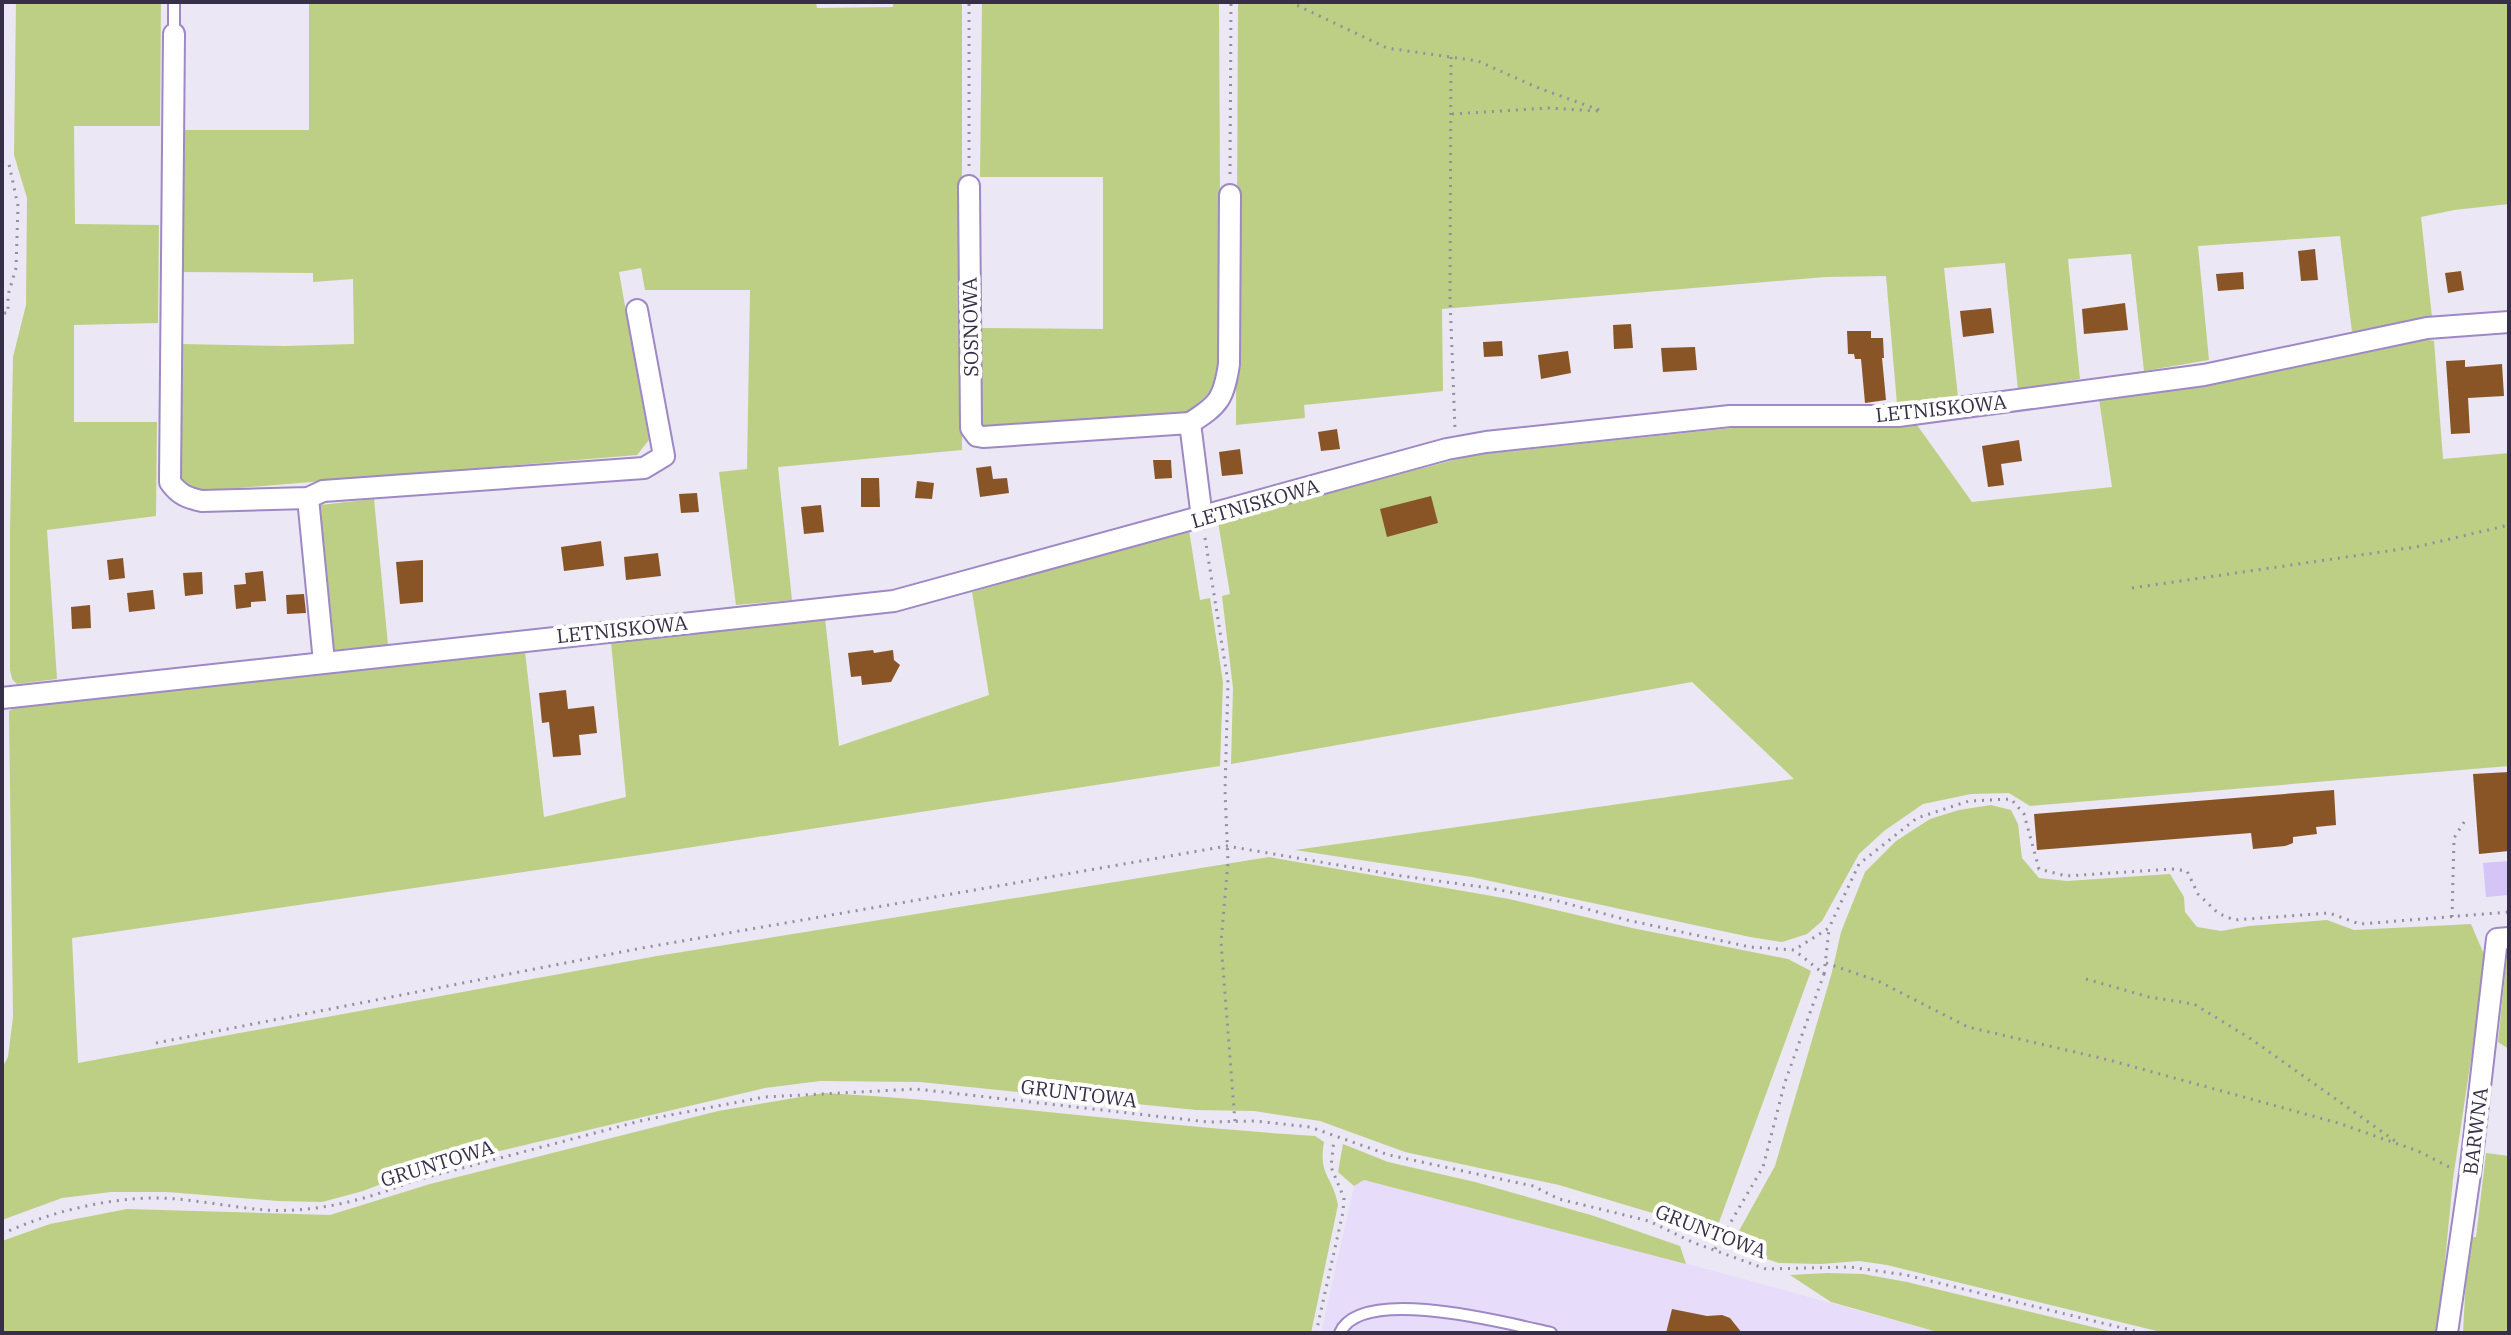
<svg xmlns="http://www.w3.org/2000/svg" width="2511" height="1335" font-family="'IBM Plex Serif',serif">
	<style>
		.built { fill: #e7ddfb }
		.green { fill: #bdcf84 }
		.water { fill: #d5c5f6 }
		.building { fill: #895527 }
		.lines { fill: none; stroke-linecap: round; stroke-linejoin: round }
		.service-casing { stroke: #9e88c5; stroke-width: 14 }
		.minor-casing { stroke: #9e88c5; stroke-width: 24 }
		.path { stroke: #948ea1; stroke-width: 3; stroke-dasharray: 2 6; stroke-linecap: butt }
		.service { stroke: #fff; stroke-width: 10 }
		.minor { stroke: #fff; stroke-width: 20 }
		.labels { text-anchor: middle; dominant-baseline: central; stroke-width: 8; stroke-linejoin: round; paint-order: stroke }
		.street-label { font-size: 20px; fill: #372e48; stroke: #fff }
	</style>
	<rect width="100%" height="100%" fill="#ebe7f4"/>
	<polygon class="built" points="1364,1180 1648,1253 1941,1333 1321,1333 1354,1186"/>
	<g class="green">
		<polygon points="16,2 161,2 160,126 74,126 75,224 159,225 158,323 74,325 74,422 157,422 156,516 47,530 57,679 17,684 12,679 10,670 10,531 13,357 26,305 27,198 14,155"/>
		<polygon points="309,2 816,2 817,8 893,7 893,2 962,2 962,450 778,467 792,600 736,605 719,472 747,469 750,290 645,290 641,268 619,272 649,440 637,455 191,492 180,483 182,344 285,346 354,344 353,279 313,282 313,273 182,272 183,130 309,130"/>
		<polygon points="982,2 1219,2 1221,381 1188,413 988,429 979,422 979,328 1103,329 1103,177 980,177"/>
		<polygon points="1238,2 2509,2 2509,204 2454,210 2421,217 2432,317 2352,332 2340,236 2198,246 2209,360 2144,371 2131,254 2068,259 2080,379 2018,390 2005,263 1944,268 1958,397 1897,404 1886,276 1825,277 1442,309 1443,391 1304,405 1305,418 1236,425"/>
		<polygon points="2419,338 2434,341 2443,459 2509,453 2509,766 2030,806 2009,793 1971,794 1923,804 1884,831 1859,854 1822,921 1807,934 1782,942 1750,937 1472,877 1295,850 1794,779 1692,682 1231,764 1233,688 1222,596 1230,594 1218,522 1473,455 1752,426 1917,425 1972,502 2112,487 2099,399 2255,376"/>
		<polygon points="374,499 388,645 333,650 320,505"/>
		<polygon points="1189,530 1200,600 1210,598 1223,682 1220,766 654,853 72,938 78,1063 657,956 1269,857 1509,899 1632,928 1788,959 1811,971 1718,1225 1701,1231 1659,1215 1559,1185 1405,1152 1320,1121 1254,1111 1196,1110 920,1082 820,1081 765,1088 415,1171 363,1191 322,1202 278,1201 167,1192 111,1192 62,1198 2,1220 2,1068 8,1057 13,1017 9,711 21,704 525,652 544,817 626,797 611,642 825,618 839,746 989,695 972,592"/>
		<polygon points="1991,805 2011,810 2018,824 2022,858 2039,878 2067,881 2170,874 2184,897 2185,912 2197,927 2221,931 2249,926 2327,920 2354,930 2471,924 2486,959 2453,1179 2438,1333 2165,1333 1887,1265 1859,1261 1821,1264 1779,1263 1730,1247 1775,1166 1832,972 1841,932 1865,872 1896,841 1930,819 1959,810"/>
		<polygon points="2508,945 2509,945 2509,1049 2498,1042"/>
		<path d="M824,1093c164,9 327,33 491,43l9,6c-6,34 9,34 14,63l-27,128h-1309v-92l48,-17 77,-15 203,6 100,-31 288,-73z"/>
		<polygon points="1343,1144 1388,1162 1475,1182 1594,1216 1680,1246 1686,1264 1364,1180 1354,1186 1338,1172"/>
		<polygon points="2486,1153 2509,1156 2509,1333 2463,1333 2468,1237 2476,1237"/>
		<polygon points="1828,1273 1863,1274 1907,1282 2117,1333 1941,1333 1831,1302 1790,1275"/>
	</g>
	<polygon class="water" points="2509,861 2509,895 2486,897 2483,863"/>
	<g class="building">
		<polygon points="2315,249 2318,280 2301,281 2298,251"/>
		<polygon points="2461,271 2464,290 2448,293 2445,273"/>
		<polygon points="2243,272 2244,289 2218,291 2216,274"/>
		<polygon points="2125,303 2128,330 2084,334 2082,309"/>
		<polygon points="1991,308 1994,333 1963,337 1960,311"/>
		<polygon points="1631,324 1633,348 1614,349 1613,325"/>
		<polygon points="1847,331 1871,331 1871,338 1883,338 1884,358 1882,358 1886,400 1865,403 1861,359 1855,359 1854,354 1848,354"/>
		<polygon points="1502,341 1503,356 1484,357 1483,342"/>
		<polygon points="1695,347 1697,370 1663,372 1661,348"/>
		<polygon points="1568,351 1571,373 1541,379 1538,355"/>
		<polygon points="2465,360 2465,367 2502,364 2504,396 2468,398 2470,433 2451,434 2446,361"/>
		<polygon points="1337,429 1340,449 1321,451 1318,432"/>
		<polygon points="2019,440 2022,461 2001,464 2004,485 1988,487 1982,446"/>
		<polygon points="1240,449 1243,474 1222,476 1219,452"/>
		<polygon points="1153,460 1171,460 1172,478 1155,479"/>
		<polygon points="991,466 993,479 1007,478 1009,493 980,497 976,468"/>
		<polygon points="861,478 879,478 880,507 861,507"/>
		<polygon points="917,481 934,483 932,499 915,498"/>
		<polygon points="697,493 699,512 681,513 679,494"/>
		<polygon points="1431,496 1438,523 1387,537 1380,509"/>
		<polygon points="821,505 824,532 804,534 801,507"/>
		<polygon points="601,541 604,566 564,571 561,547"/>
		<polygon points="658,553 661,576 626,580 624,557"/>
		<polygon points="123,558 125,578 109,580 107,560"/>
		<polygon points="423,560 423,602 400,604 396,562"/>
		<polygon points="263,571 266,601 251,602 251,607 236,609 234,585 246,584 245,573"/>
		<polygon points="202,572 203,594 185,596 183,573"/>
		<polygon points="153,590 155,609 129,612 127,593"/>
		<polygon points="304,594 306,613 287,614 286,595"/>
		<polygon points="90,605 91,628 72,629 71,607"/>
		<polygon points="873,650 874,653 893,650 894,660 900,665 891,682 862,685 861,676 851,677 848,653"/>
		<polygon points="566,690 568,709 594,706 597,733 579,735 581,755 553,757 549,722 542,723 539,693"/>
		<polygon points="2509,772 2509,851 2479,854 2473,774"/>
		<polygon points="2334,790 2336,825 2316,827 2317,834 2293,837 2293,843 2285,846 2253,849 2251,833 2037,850 2034,814"/>
		<polygon points="1672,1309 1707,1316 1722,1315 1730,1318 1742,1333 1666,1333"/>
	</g>
	<g class="lines">
		<g class="service-casing">
			<g id="service">
				<polyline points="174,34 174,2"/>
				<path d="M1340,1333c21,-49 170,-9 211,0"/>
			</g>
		</g>
		<g class="minor-casing">
			<g id="minor">
				<path d="M174,34l-4,448c9,13 18,16 32,19l106,-3 15,-7 321,-23 20,-12 -27,-146"/>
				<path d="M969,186l2,242 6,8 6,1 207,-14c29,-18 34,-25 39,-59l1,-169"/>
				<polyline points="1190,423 1202,518"/>
				<polyline points="308,498 324,662"/>
				<polyline points="2,698 894,601 1447,449 1486,442 1730,416 1898,416 2204,375 2427,328 2509,322"/>
				<polyline points="2447,1333 2470,1174 2497,939 2509,938"/>
			</g>
		</g>
		<g class="path">
			<polyline points="1290,2 1387,48 1478,61 1536,87 1602,111"/>
			<polyline points="1451,57 1450,298 1455,429"/>
			<polyline points="1452,114 1548,108 1598,111"/>
			<polyline points="2,163 9,164 18,206 16,268 8,295 8,313 2,313"/>
			<polyline points="969,166 969,2"/>
			<polyline points="1230,174 1231,2"/>
			<polyline points="1205,538 1228,682 1225,791 1228,862 1221,942 1235,1122"/>
			<polyline points="2132,588 2416,547 2509,525"/>
			<polyline points="2452,917 2454,838 2466,819"/>
			<polyline points="1826,963 1878,981 1968,1027 2109,1060 2338,1123 2418,1151 2451,1168"/>
			<polyline points="1824,974 1829,930"/>
			<polyline points="2086,979 2149,997 2194,1004 2251,1039 2398,1143"/>
			<polyline points="156,1043 642,948 1227,846 1402,876 1489,888 1558,901 1627,920 1750,947 1794,950 1829,928 1859,864 1917,818 1969,801 2011,799 2024,814 2039,869 2066,876 2172,869 2187,871 2198,894 2218,913 2234,920 2329,913 2360,924 2509,912"/>
			<path d="M2,1234c45,-21 97,-34 147,-36 36,-1 79,9 116,12 51,3 101,-10 148,-29l231,-61 121,-23 151,-8 292,33 47,-1 55,6 79,28 144,31 26,13 90,22 43,21 74,27 84,-2 56,8 237,58"/>
			<polyline points="1715,1249 1763,1167 1785,1082 1824,974 1794,950"/>
			<polyline points="1316,1333 1343,1212 1344,1198 1331,1167 1334,1139"/>
		</g>
		<use href="#service" class="service"/>
		<use href="#minor" class="minor"/>
	</g>
	<g class="labels">
		<g class="street-label">
			<text transform="translate(970 327) rotate(-91)">SOSNOWA</text>
			<text transform="translate(1941 408) rotate(-6)">LETNISKOWA</text>
			<text transform="translate(1255 503) rotate(-16)">LETNISKOWA</text>
			<text transform="translate(622 629) rotate(-6)">LETNISKOWA</text>
			<text transform="translate(1079 1093) rotate(7)">GRUNTOWA</text>
			<text transform="translate(2475 1131) rotate(-83)">BARWNA</text>
			<text transform="translate(437 1163) rotate(-17)">GRUNTOWA</text>
			<text transform="translate(1711 1231) rotate(21)">GRUNTOWA</text>
		</g>
	</g>
	<rect width="2511" height="1335" fill="none" stroke="#372e48" stroke-width="8"/>
</svg>
